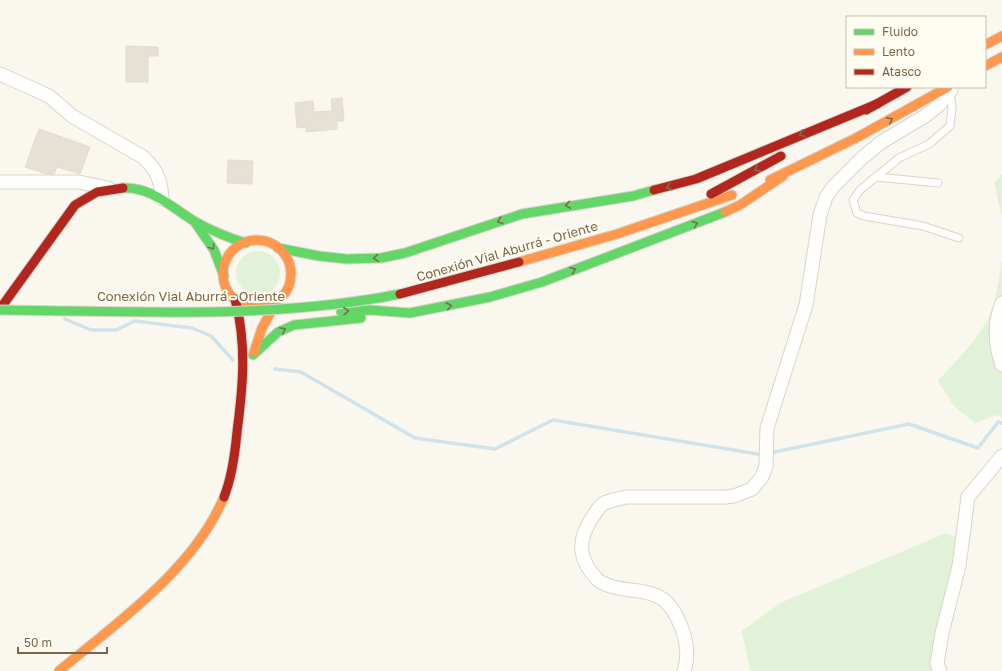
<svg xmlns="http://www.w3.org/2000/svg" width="1002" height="671" font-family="'Golos Text',sans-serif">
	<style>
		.green { fill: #e2f2d8 }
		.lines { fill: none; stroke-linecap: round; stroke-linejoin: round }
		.stream { stroke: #cfe3ea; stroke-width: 3.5 }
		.building { fill: #e6e0d5; stroke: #e3dcd0 }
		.lane-casing { stroke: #d9d4cc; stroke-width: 9 }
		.street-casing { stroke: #d9d4cc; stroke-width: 15 }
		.fast-casing { stroke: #d8d3c9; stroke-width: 11 }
		.slow-casing { stroke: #d8d3c9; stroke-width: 11 }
		.jam-casing { stroke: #d8d3c9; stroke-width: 11 }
		.lane { stroke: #fefefc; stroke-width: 7 }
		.street { stroke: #fefefc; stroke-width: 13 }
		.fast { stroke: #63d668; stroke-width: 9 }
		.slow { stroke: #ff974d; stroke-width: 9 }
		.jam { stroke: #b3261e; stroke-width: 9 }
		.fast-bridge-casing { stroke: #dbd4ca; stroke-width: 11; stroke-linecap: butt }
		.jam-bridge-casing { stroke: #dbd4ca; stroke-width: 11; stroke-linecap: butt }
		.fast-bridge { stroke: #63d668; stroke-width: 9 }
		.jam-bridge { stroke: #b3261e; stroke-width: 9 }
		.oneway { stroke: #796f4d }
		.labels { text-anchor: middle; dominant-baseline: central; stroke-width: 4; stroke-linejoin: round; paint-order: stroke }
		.street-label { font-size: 13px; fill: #7b644a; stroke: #fffcf1 }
	</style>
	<rect width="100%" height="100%" fill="#faf7ee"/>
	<g class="green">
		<polygon points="1002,174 1002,217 994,183"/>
		<circle cx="258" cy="273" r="22"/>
		<path d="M1002,260v157l-6,-2 -21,8 -21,-17 -16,-25c17,-19 37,-38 49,-61 9,-15 12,-43 15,-60z"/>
		<polygon points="946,533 957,538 958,552 933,646 933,668 935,671 750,671 742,631 780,603"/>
	</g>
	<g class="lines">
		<g class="stream">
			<polyline points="65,319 91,330 116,330 135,321 192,328 211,336 233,360"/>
			<polyline points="275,369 301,372 415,438 495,449 553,420 764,455"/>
			<polyline points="770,453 909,424 978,448 998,422 1002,423"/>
		</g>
	</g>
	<g class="building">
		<polygon points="126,46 158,47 158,56 148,56 148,82 126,82"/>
		<polygon points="342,98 344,121 337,121 337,129 306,132 306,127 297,128 295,103 313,101 314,112 332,111 331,99"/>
		<polygon points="39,129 90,147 80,174 57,167 54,174 46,174 25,167"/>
		<polygon points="228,160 253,161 252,184 227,183"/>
	</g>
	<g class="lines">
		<g class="lane-casing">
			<g id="lane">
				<polyline points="950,91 952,108 950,126 929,144 899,158 860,190 853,200 857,213 864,216 923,226 959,238"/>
				<polyline points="876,177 938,183"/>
			</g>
		</g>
		<g class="street-casing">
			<g id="street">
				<path d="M0,74l49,22 23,20 71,41c14,13 18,23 19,42"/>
				<polyline points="0,182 79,182 108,188"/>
				<path d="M1002,303c-8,20 -7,42 0,62"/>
				<path d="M684,671c5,-14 3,-28 -2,-42 -11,-29 -21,-36 -51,-39 -8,-1 -16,-2 -24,-5 -3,-2 -8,-3 -10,-6 -18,-19 -20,-36 -7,-58 4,-5 7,-13 13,-17 6,-4 16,-5 23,-7h99l9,-1 18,-7 10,-12 4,-11 1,-38 39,-123 14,-90 6,-18 7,-10 28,-28 19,-16 45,-27 14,-11 12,-15"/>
				<polyline points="940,671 937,664 942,633 959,566 968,497 1002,456"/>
			</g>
		</g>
		<g class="fast-casing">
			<g id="fast">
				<path d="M123,188c28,-2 49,20 71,33 16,9 35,17 52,22"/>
				<polyline points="194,221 214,250 224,276"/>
				<polyline points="278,248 319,256 347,259 381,258 405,253 522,214 633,196 654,190"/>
				<polyline points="341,312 370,310 410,313 490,297 542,282 725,212"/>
				<polyline points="253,355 278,332 294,325 361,318"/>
			</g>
		</g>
		<g class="slow-casing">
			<g id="slow">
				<polyline points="985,45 1002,36"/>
				<polyline points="985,66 1002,57"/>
				<polyline points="770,180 856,138 948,87"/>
				<polyline points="725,212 740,205 783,176"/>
				<circle cx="257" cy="274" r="34"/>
				<polyline points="519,262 617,234 732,195"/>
				<polyline points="254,352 262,328 277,301"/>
				<path d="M59,671c59,-49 135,-102 165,-174"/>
			</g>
		</g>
		<g class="jam-casing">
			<g id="jam">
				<polyline points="866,110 907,87"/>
				<polyline points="654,190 696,179 877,104"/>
				<polyline points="711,194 781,156"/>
				<polyline points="0,309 75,205 97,192 123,188"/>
				<path d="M224,497c8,-20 11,-43 13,-65 6,-46 10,-88 -2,-133"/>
			</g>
		</g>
		<use href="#lane" class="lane"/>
		<use href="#street" class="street"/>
		<use href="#fast" class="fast"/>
		<use href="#slow" class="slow"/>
		<use href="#jam" class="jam"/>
		<g class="fast-bridge-casing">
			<path id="fast-bridge" d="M0,310c133,1 269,10 400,-16"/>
		</g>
		<g class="jam-bridge-casing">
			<polyline id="jam-bridge" points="400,294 519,262"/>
		</g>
		<use href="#fast-bridge" class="fast-bridge"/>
		<use href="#jam-bridge" class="jam-bridge"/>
	</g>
	<defs><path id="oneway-chevron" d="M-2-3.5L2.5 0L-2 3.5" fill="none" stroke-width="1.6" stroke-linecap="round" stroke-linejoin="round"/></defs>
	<g class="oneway">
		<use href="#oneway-chevron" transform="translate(890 120) rotate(-29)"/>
		<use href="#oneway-chevron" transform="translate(802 134) rotate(157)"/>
		<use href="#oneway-chevron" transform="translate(757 169) rotate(151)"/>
		<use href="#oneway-chevron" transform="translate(669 187) rotate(164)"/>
		<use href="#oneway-chevron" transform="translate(568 205) rotate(172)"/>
		<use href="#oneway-chevron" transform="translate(500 221) rotate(161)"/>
		<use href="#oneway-chevron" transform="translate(695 224) rotate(-21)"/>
		<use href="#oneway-chevron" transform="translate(212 247) rotate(56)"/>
		<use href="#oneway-chevron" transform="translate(376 258) rotate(175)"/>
		<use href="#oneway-chevron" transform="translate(573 270) rotate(-22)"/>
		<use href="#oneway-chevron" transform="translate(449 306) rotate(-11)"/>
		<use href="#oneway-chevron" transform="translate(346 311) rotate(-3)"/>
		<use href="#oneway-chevron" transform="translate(283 330) rotate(-26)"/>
	</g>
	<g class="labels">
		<g class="street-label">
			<text transform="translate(507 251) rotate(-16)">Conexión Vial Aburrá - Oriente</text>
			<text x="191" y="296">Conexión Vial Aburrá - Oriente</text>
		</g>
	</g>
	<rect x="846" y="16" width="140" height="72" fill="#fffcf1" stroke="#cabfae"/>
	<rect x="854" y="29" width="20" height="6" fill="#63d668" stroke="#cabfae"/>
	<text x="882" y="36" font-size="12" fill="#7b644a">Fluido</text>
	<rect x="854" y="49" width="20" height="6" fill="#ff974d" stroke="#cabfae"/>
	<text x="882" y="56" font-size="12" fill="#7b644a">Lento</text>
	<rect x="854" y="69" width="20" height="6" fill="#b3261e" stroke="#cabfae"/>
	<text x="882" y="76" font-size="12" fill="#7b644a">Atasco</text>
	<path d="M18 647v6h89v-6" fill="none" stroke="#7b644a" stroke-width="2"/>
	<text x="24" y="647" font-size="12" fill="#7b644a" stroke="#fffcf1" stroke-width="3" paint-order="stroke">50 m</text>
</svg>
